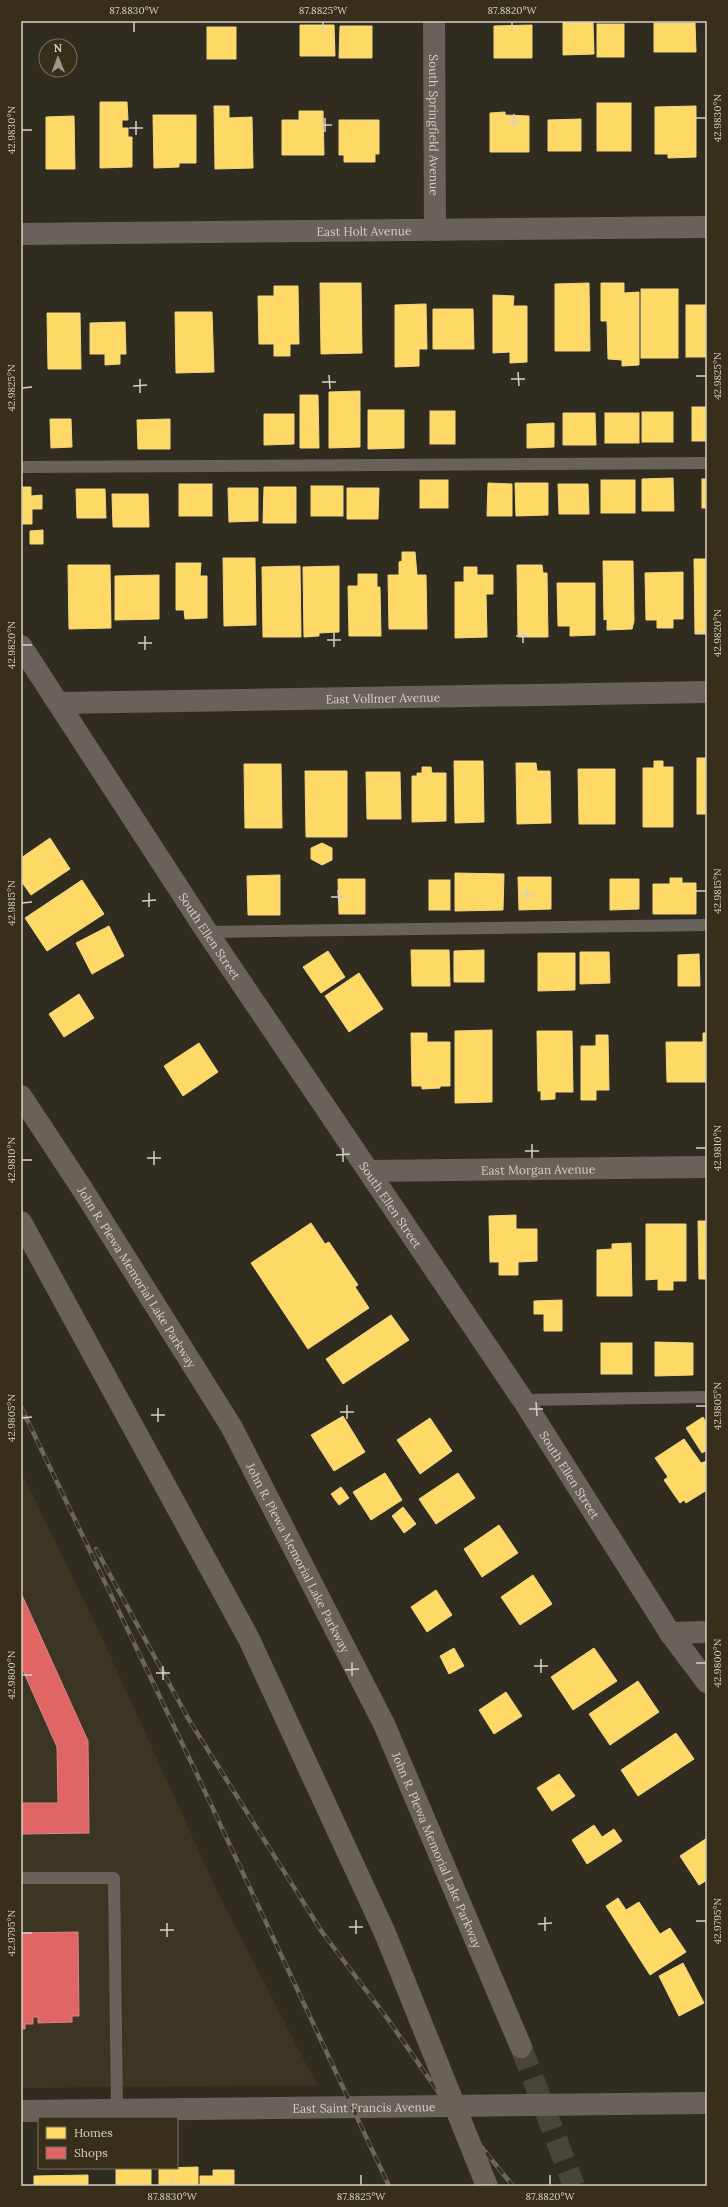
<svg xmlns="http://www.w3.org/2000/svg" width="728" height="2207" font-family="Lora,serif">
	<style>
		.commercial { fill: #3d3524 }
		.homes { fill: #ffd966; stroke: #f3d782 }
		.shops { fill: #e06666; stroke: #dd8682 }
		.lines { fill: none; stroke-linecap: round; stroke-linejoin: round }
		.primary-tunnel { stroke: #4a4539; stroke-width: 22; stroke-dasharray: 22 11; stroke-linecap: butt }
		.lane { stroke: #68625a; stroke-width: 12 }
		.street { stroke: #68625a; stroke-width: 22 }
		.primary { stroke: #686257; stroke-width: 22 }
		.rail-casing { stroke: #6b665e; stroke-width: 4.5 }
		.rail { stroke: #372f1a; stroke-width: 3; stroke-dasharray: 9; stroke-linecap: butt }
		.primary-bridge { stroke: #686257; stroke-width: 22 }
		.ticks { fill: none; stroke: #d6d1c4; stroke-width: 1.5 }
		.labels { text-anchor: middle; dominant-baseline: central; stroke-width: 4; stroke-linejoin: round; paint-order: stroke }
		.street-label { font-size: 12px; fill: #d6d1c4; stroke: #372f1a }
		.neatline { fill: none; stroke: #d6d1c4; stroke-width: 1.5 }
		.ticks-label { font-size: 10px; text-anchor: middle; fill: #d6d1c4 }
	</style>
	<rect width="100%" height="100%" fill="#312c20"/>
	<polygon class="commercial" points="21,1471 103,1640 217,1891 317,2085 21,2088"/>
	<g class="homes">
		<polygon points="563,22 593,22 594,54 563,55"/>
		<polygon points="654,23 695,23 696,52 654,52"/>
		<rect x="597" y="24" width="27" height="33"/>
		<polygon points="300,25 334,25 335,56 300,56"/>
		<polygon points="532,25 532,58 494,58 494,26"/>
		<polygon points="340,26 372,26 372,58 339,58"/>
		<rect x="207" y="27" width="29" height="32"/>
		<polygon points="100,102 127,102 128,120 122,120 122,128 128,128 128,137 132,137 132,167 100,168"/>
		<rect x="597" y="103" width="34" height="48"/>
		<polygon points="214,106 229,106 229,118 252,117 253,168 215,169"/>
		<polygon points="696,106 696,157 668,158 668,154 655,154 655,107"/>
		<polygon points="299,111 323,111 324,155 282,155 282,120 299,120"/>
		<polygon points="505,112 505,115 529,116 529,152 490,152 490,113"/>
		<polygon points="153,115 196,115 196,163 179,163 179,167 154,168"/>
		<polygon points="74,116 75,169 46,169 46,117"/>
		<polygon points="581,119 581,151 548,151 548,120"/>
		<polygon points="339,120 379,120 379,154 375,154 375,162 344,162 344,155 339,155"/>
		<polygon points="320,283 361,283 362,353 321,354"/>
		<polygon points="589,283 590,351 555,351 555,284"/>
		<polygon points="601,283 624,283 624,293 639,292 639,365 622,366 622,360 608,359 607,321 601,321"/>
		<polygon points="274,286 298,286 299,344 290,344 290,356 274,356 274,344 259,344 258,296 274,296"/>
		<rect x="641" y="289" width="37" height="69"/>
		<polygon points="493,295 514,296 513,306 527,306 527,362 510,363 510,352 493,353"/>
		<polygon points="426,304 427,349 419,349 419,366 395,367 395,305"/>
		<rect x="686" y="305" width="21" height="52"/>
		<polygon points="433,309 473,309 474,349 433,349"/>
		<polygon points="175,312 212,312 214,372 176,373"/>
		<polygon points="47,313 80,313 81,369 48,369"/>
		<polygon points="125,322 126,354 120,354 120,364 105,365 105,354 90,354 90,323"/>
		<polygon points="360,391 360,447 329,448 329,392"/>
		<polygon points="300,395 318,395 319,448 300,448"/>
		<rect x="692" y="407" width="15" height="34"/>
		<polygon points="368,410 404,410 404,448 368,449"/>
		<rect x="430" y="411" width="25" height="33"/>
		<rect x="642" y="412" width="31" height="30"/>
		<polygon points="563,413 595,413 596,445 563,445"/>
		<rect x="605" y="413" width="34" height="30"/>
		<polygon points="264,414 294,414 294,444 264,445"/>
		<polygon points="50,419 71,419 72,447 51,448"/>
		<polygon points="170,419 170,449 138,449 137,420"/>
		<polygon points="554,423 554,447 527,448 527,424"/>
		<polygon points="673,478 674,511 642,511 642,479"/>
		<rect x="702" y="479" width="5" height="29"/>
		<rect x="420" y="480" width="28" height="28"/>
		<rect x="601" y="480" width="34" height="33"/>
		<polygon points="488,483 512,484 512,516 487,516"/>
		<polygon points="515,483 548,483 548,515 516,516"/>
		<rect x="179" y="484" width="33" height="32"/>
		<polygon points="558,484 588,484 589,514 559,514"/>
		<rect x="311" y="486" width="32" height="30"/>
		<polygon points="21,487 31,487 31,496 42,495 42,509 32,509 32,524 21,524"/>
		<polygon points="264,487 296,487 296,523 263,523"/>
		<polygon points="228,488 258,488 258,521 229,522"/>
		<polygon points="347,488 379,488 378,519 347,519"/>
		<polygon points="76,489 105,489 106,518 77,518"/>
		<polygon points="112,494 148,494 149,527 113,527"/>
		<polygon points="43,530 43,544 30,544 30,531"/>
		<polygon points="402,552 415,552 417,575 426,575 427,629 389,629 388,575 399,575 399,562 402,561"/>
		<polygon points="223,558 255,558 256,625 224,626"/>
		<polygon points="694,559 707,559 707,634 695,634"/>
		<polygon points="603,561 633,561 634,621 632,629 607,630 607,619 604,620"/>
		<polygon points="176,563 201,563 200,576 207,576 207,618 185,619 184,610 176,610"/>
		<polygon points="68,565 110,565 111,628 69,629"/>
		<polygon points="517,565 542,565 543,573 547,573 548,637 518,637"/>
		<polygon points="300,566 301,637 263,637 262,567"/>
		<polygon points="339,566 339,632 319,633 319,636 304,637 303,567"/>
		<polygon points="464,567 477,567 477,575 493,575 493,594 486,594 487,637 455,638 455,582 464,582"/>
		<polygon points="683,572 683,619 673,619 673,628 657,628 657,620 646,620 645,573"/>
		<polygon points="358,574 377,574 377,587 380,587 381,636 349,636 348,586 358,586"/>
		<polygon points="159,575 159,619 115,620 115,576"/>
		<polygon points="557,583 595,583 595,635 570,636 570,626 558,626"/>
		<rect x="697" y="758" width="10" height="56"/>
		<polygon points="454,761 483,761 484,822 455,823"/>
		<polygon points="654,761 663,761 663,767 673,767 673,827 643,827 643,768 654,768"/>
		<polygon points="516,763 536,763 537,771 550,771 551,823 517,824"/>
		<polygon points="244,764 281,764 282,828 245,828"/>
		<polygon points="422,767 431,767 432,773 446,773 446,821 412,822 412,776 417,776 417,773 422,773"/>
		<polygon points="578,769 615,769 615,824 579,824"/>
		<polygon points="305,771 347,771 347,837 306,837"/>
		<polygon points="366,772 400,772 401,819 367,819"/>
		<polygon points="50,838 70,869 31,895 21,881 21,858"/>
		<polygon points="322,843 332,848 332,860 322,865 311,859 311,848"/>
		<polygon points="455,873 504,874 503,910 455,911"/>
		<polygon points="280,875 280,915 248,915 247,876"/>
		<polygon points="518,877 551,877 551,909 519,910"/>
		<polygon points="670,878 682,878 682,883 696,883 696,914 653,914 653,884 670,884"/>
		<polygon points="338,879 365,879 365,914 339,914"/>
		<polygon points="610,879 639,879 639,909 610,910"/>
		<polygon points="82,880 104,914 47,951 25,918"/>
		<rect x="429" y="880" width="21" height="30"/>
		<polygon points="109,926 124,956 92,974 76,943"/>
		<polygon points="411,950 449,950 450,986 412,986"/>
		<polygon points="484,950 484,982 454,982 454,951"/>
		<polygon points="328,951 345,977 321,993 303,967"/>
		<polygon points="580,952 609,952 610,983 580,984"/>
		<polygon points="538,953 575,953 575,990 538,991"/>
		<polygon points="699,954 700,986 678,986 678,955"/>
		<polygon points="359,973 383,1009 349,1032 325,996"/>
		<polygon points="79,994 94,1018 64,1037 49,1014"/>
		<polygon points="492,1030 492,1102 455,1103 455,1031"/>
		<polygon points="537,1031 572,1031 573,1092 555,1092 555,1099 541,1100 541,1091 538,1091"/>
		<polygon points="411,1033 427,1033 427,1042 450,1042 450,1086 440,1086 440,1088 422,1089 422,1086 412,1086"/>
		<polygon points="703,1033 707,1033 707,1082 667,1082 666,1042 703,1042"/>
		<polygon points="596,1035 608,1035 609,1090 596,1090 596,1100 581,1100 581,1046 596,1046"/>
		<polygon points="199,1043 218,1072 183,1096 164,1066"/>
		<polygon points="516,1215 516,1229 537,1229 537,1261 518,1262 518,1275 499,1275 499,1262 490,1262 489,1216"/>
		<polygon points="698,1221 707,1221 707,1279 699,1279"/>
		<polygon points="311,1223 325,1244 329,1242 358,1285 355,1287 369,1308 308,1349 251,1263"/>
		<polygon points="646,1224 686,1224 686,1281 673,1281 673,1290 658,1290 658,1279 646,1280"/>
		<polygon points="631,1243 632,1296 597,1296 597,1250 612,1249 612,1244"/>
		<polygon points="562,1300 562,1331 544,1331 544,1314 534,1314 534,1301"/>
		<polygon points="391,1315 409,1340 343,1384 326,1359"/>
		<polygon points="655,1342 693,1343 693,1375 655,1376"/>
		<rect x="601" y="1343" width="31" height="31"/>
		<polygon points="343,1416 365,1452 334,1471 311,1435"/>
		<polygon points="703,1417 707,1424 707,1450 702,1453 686,1428"/>
		<polygon points="430,1418 452,1451 420,1474 397,1440"/>
		<polygon points="684,1439 701,1463 707,1461 707,1490 686,1503 684,1500 680,1503 664,1480 668,1477 655,1458"/>
		<polygon points="385,1473 402,1500 371,1520 353,1492"/>
		<polygon points="458,1473 475,1498 436,1524 419,1499"/>
		<polygon points="341,1487 349,1498 339,1505 331,1494"/>
		<polygon points="403,1507 416,1524 404,1533 392,1516"/>
		<polygon points="499,1525 518,1553 482,1577 464,1549"/>
		<polygon points="533,1575 552,1604 520,1625 501,1597"/>
		<polygon points="436,1590 452,1615 427,1632 411,1607"/>
		<polygon points="454,1648 464,1666 449,1674 440,1656"/>
		<polygon points="594,1648 617,1681 573,1710 551,1677"/>
		<polygon points="638,1681 659,1712 610,1745 589,1714"/>
		<polygon points="506,1692 522,1716 494,1734 479,1710"/>
		<polygon points="676,1733 694,1759 638,1796 621,1770"/>
		<polygon points="559,1774 575,1796 552,1811 537,1788"/>
		<polygon points="594,1825 602,1837 614,1829 622,1841 587,1864 572,1840"/>
		<polygon points="707,1838 707,1880 699,1885 680,1856"/>
		<polygon points="618,1898 626,1910 639,1902 660,1934 670,1928 686,1952 650,1975 606,1906"/>
		<polygon points="683,1963 704,2003 679,2016 659,1976"/>
		<polygon points="198,2167 198,2186 159,2186 159,2168"/>
		<rect x="116" y="2168" width="35" height="18"/>
		<polygon points="213,2170 234,2170 234,2186 200,2186 200,2176 213,2176"/>
		<polygon points="88,2175 88,2186 34,2186 34,2176"/>
	</g>
	<g class="shops">
		<polygon points="21,1593 88,1741 89,1833 21,1834 21,1803 58,1803 57,1747 21,1666"/>
		<polygon points="78,1932 79,2016 72,2016 72,2022 38,2023 38,2017 33,2017 33,2024 25,2024 25,2029 21,2029 21,1933"/>
	</g>
	<g class="lines">
		<polyline class="primary-tunnel" points="521,2047 574,2186"/>
		<g class="lane">
			<polyline points="21,467 707,463"/>
			<polyline points="207,932 707,925"/>
			<polyline points="523,1400 707,1397"/>
			<polyline points="21,1878 114,1878 117,2110"/>
		</g>
		<g class="street">
			<path id="s1" d="M434,21l1,209"/>
			<path id="s2" d="M21,234l686,-7"/>
			<path id="s3" d="M21,646l186,286 316,468 147,233 37,49"/>
			<path id="s4" d="M59,703l648,-11"/>
			<path id="s5" d="M370,1171l337,-4"/>
			<polyline points="670,1633 707,1632"/>
			<path id="s6" d="M21,2111l686,-8"/>
		</g>
		<g class="primary">
			<path id="s7" d="M21,1096l60,91 150,239 153,298 137,323"/>
			<polyline points="21,1222 249,1639 385,1933"/>
		</g>
		<g class="rail-casing">
			<g id="rail">
				<polyline points="21,1407 193,1766 389,2186"/>
				<polyline points="96,1549 189,1720 322,1932 387,2018 448,2106 513,2186"/>
			</g>
		</g>
		<use href="#rail" class="rail"/>
		<polyline class="primary-bridge" points="385,1933 487,2186"/>
	</g>
	<path class="ticks" d="M134,22v10M323,22v10M512,22v10M514,114v14M325,118v14M696,118h10M136,121v14M507,122l14,-1M318,125h14M129,128h14M22,130h10M518,372l1,14M329,375l1,14M696,376h10M140,379v14M511,379h14M322,382h14M133,386l14,-1M22,388l10,-1M523,629v14M334,633v14M696,633h10M145,636v14M516,636h14M327,640h14M138,643h14M22,645h10M527,887l1,14M338,890l1,14M696,891h10M149,893v14M520,894h14M331,897h14M142,901l14,-1M22,903l10,-1M532,1144v14M343,1148v14M696,1148h10M154,1151v14M525,1151h14M336,1155l14,-1M147,1158h14M22,1160h10M536,1402l1,14M347,1405v14M696,1406h10M158,1408v14M529,1409h14M340,1412h14M151,1415h14M22,1418l10,-1M541,1659v14M352,1662v14M696,1663h10M163,1666v14M534,1666h14M345,1670l14,-1M156,1673h14M22,1675h10M545,1917v14M356,1920v14M696,1921h10M167,1923v14M538,1924l14,-1M349,1927h14M160,1930h14M22,1933h10M172,2175v10M361,2175v10M550,2175v10"/>
	<g class="labels">
		<g class="street-label">
			<text stroke="none"><textPath href="#s1" startOffset="104">South Springfield Avenue</textPath></text>
			<text stroke="none"><textPath href="#s2" startOffset="343">East Holt Avenue</textPath></text>
			<text stroke="none"><textPath href="#s4" startOffset="324">East Vollmer Avenue</textPath></text>
			<text stroke="none"><textPath href="#s3" startOffset="346">South Ellen Street</textPath></text>
			<text stroke="none"><textPath href="#s5" startOffset="168">East Morgan Avenue</textPath></text>
			<text stroke="none"><textPath href="#s3" startOffset="670">South Ellen Street</textPath></text>
			<text stroke="none"><textPath href="#s7" startOffset="215">John R. Plewa Memorial Lake Parkway</textPath></text>
			<text stroke="none"><textPath href="#s3" startOffset="994">South Ellen Street</textPath></text>
			<text stroke="none"><textPath href="#s7" startOffset="539">John R. Plewa Memorial Lake Parkway</textPath></text>
			<text stroke="none"><textPath href="#s7" startOffset="863">John R. Plewa Memorial Lake Parkway</textPath></text>
			<text stroke="none"><textPath href="#s6" startOffset="343">East Saint Francis Avenue</textPath></text>
		</g>
	</g>
	<rect width="728" height="2207" fill="none" stroke="#372f1a" stroke-width="44"/>
	<rect x="38" y="2117" width="140" height="52" fill="#372f1a" stroke="#77705e"/>
	<rect x="46" y="2127" width="20" height="12" fill="#ffd966" stroke="#77705e"/>
	<text x="74" y="2137" font-size="12" fill="#d6d1c4">Homes</text>
	<rect x="46" y="2147" width="20" height="12" fill="#e06666" stroke="#77705e"/>
	<text x="74" y="2157" font-size="12" fill="#d6d1c4">Shops</text>
	<g transform="translate(58 58) rotate(359)"><circle r="19" fill="#372f1a" stroke="#77705e"/>
	<path d="M0-3L7 15L0 10L-7 15Z" fill="#9c978b"/>
	<text y="-6" font-size="11" font-weight="bold" text-anchor="middle" fill="#d6d1c4">N</text>
	</g>
	<rect x="22" y="22" width="684" height="2163" class="neatline"/>
	<g class="ticks-label">
		<text x="134" y="14">87.8830°W</text>
		<text x="323" y="14">87.8825°W</text>
		<text x="512" y="14">87.8820°W</text>
		<text transform="translate(717 118) rotate(-90)" y="4">42.9830°N</text>
		<text transform="translate(11 130) rotate(-90)" y="4">42.9830°N</text>
		<text transform="translate(717 376) rotate(-90)" y="4">42.9825°N</text>
		<text transform="translate(11 388) rotate(-90)" y="4">42.9825°N</text>
		<text transform="translate(717 633) rotate(-90)" y="4">42.9820°N</text>
		<text transform="translate(11 645) rotate(-90)" y="4">42.9820°N</text>
		<text transform="translate(717 891) rotate(-90)" y="4">42.9815°N</text>
		<text transform="translate(11 903) rotate(-90)" y="4">42.9815°N</text>
		<text transform="translate(717 1148) rotate(-90)" y="4">42.9810°N</text>
		<text transform="translate(11 1160) rotate(-90)" y="4">42.9810°N</text>
		<text transform="translate(717 1406) rotate(-90)" y="4">42.9805°N</text>
		<text transform="translate(11 1418) rotate(-90)" y="4">42.9805°N</text>
		<text transform="translate(717 1663) rotate(-90)" y="4">42.9800°N</text>
		<text transform="translate(11 1675) rotate(-90)" y="4">42.9800°N</text>
		<text transform="translate(717 1921) rotate(-90)" y="4">42.9795°N</text>
		<text transform="translate(11 1933) rotate(-90)" y="4">42.9795°N</text>
		<text x="172" y="2200">87.8830°W</text>
		<text x="361" y="2200">87.8825°W</text>
		<text x="550" y="2200">87.8820°W</text>
	</g>
</svg>
